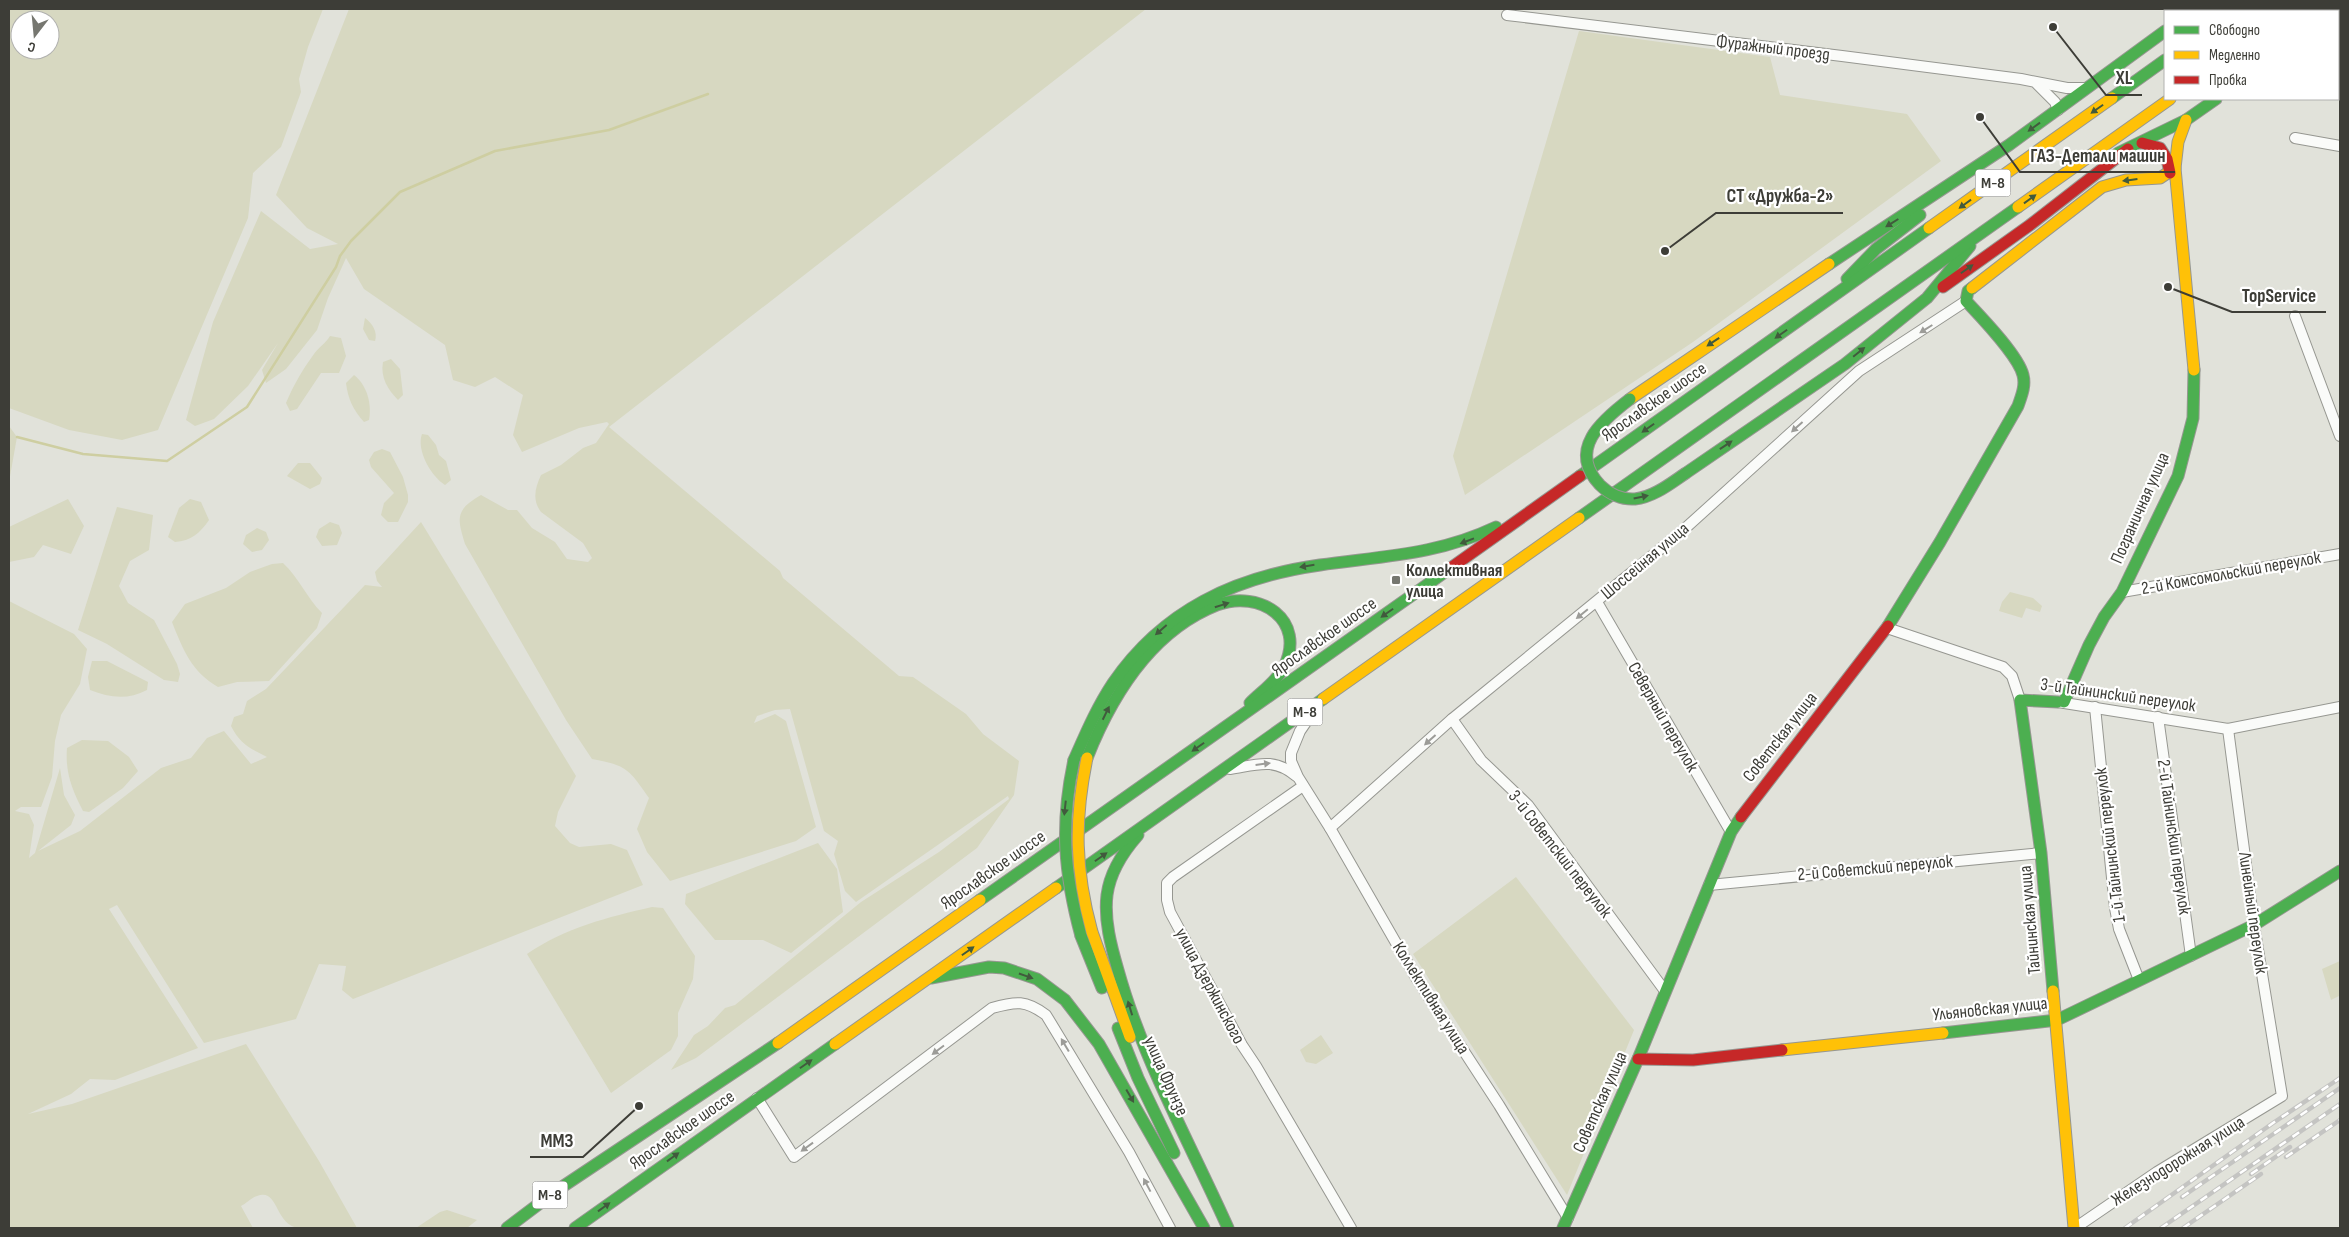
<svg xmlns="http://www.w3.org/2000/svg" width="2349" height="1237" font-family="'Sofia Sans Condensed',sans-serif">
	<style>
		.green { fill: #d7d8c1; fill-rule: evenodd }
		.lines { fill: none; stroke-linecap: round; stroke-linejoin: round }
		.stream { stroke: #cecea1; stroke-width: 2.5 }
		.street-casing { stroke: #969791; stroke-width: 12 }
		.fast-casing { stroke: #969791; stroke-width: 13 }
		.slow-casing { stroke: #969791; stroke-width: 13 }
		.jam-casing { stroke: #969791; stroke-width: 13 }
		.street { stroke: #fafbf9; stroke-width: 10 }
		.fast { stroke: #4caf50; stroke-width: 11 }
		.slow { stroke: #ffc107; stroke-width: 11 }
		.jam { stroke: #c62828; stroke-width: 11 }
		.rail-casing { stroke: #c4c4c2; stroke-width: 4.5 }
		.rail { stroke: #fff; stroke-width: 2.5; stroke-dasharray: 8; stroke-linecap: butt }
		.fast-bridge-casing { stroke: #969791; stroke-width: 13; stroke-linecap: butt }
		.slow-bridge-casing { stroke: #969791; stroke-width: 13; stroke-linecap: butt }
		.fast-bridge { stroke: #4caf50; stroke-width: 11 }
		.slow-bridge { stroke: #ffc107; stroke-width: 11 }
		.oneway { fill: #415a3d }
		.oneway2 { fill: #9c9c98 }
		.poi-dot { fill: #767770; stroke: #fff; stroke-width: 2 }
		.labels { text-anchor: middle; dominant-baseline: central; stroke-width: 4.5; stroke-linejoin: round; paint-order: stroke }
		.shield { fill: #fff; stroke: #777773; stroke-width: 1 }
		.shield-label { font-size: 16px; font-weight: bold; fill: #3d3d37 }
		.street-label { font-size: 18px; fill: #3d3d37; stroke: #fff }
		.poi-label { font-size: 18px; font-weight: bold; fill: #3d3d37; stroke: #fff; text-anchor: start }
		.leader { fill: none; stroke: #3d3d37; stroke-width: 2 }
		.callout-dot { fill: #3d3d37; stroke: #fff; stroke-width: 2 }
		.callout-label { font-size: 19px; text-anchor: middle; font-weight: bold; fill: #3d3d37; stroke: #fff; stroke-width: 4.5; stroke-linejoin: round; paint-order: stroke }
	</style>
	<rect width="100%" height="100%" fill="#e1e2da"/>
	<g class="green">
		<path d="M9,9h314l-15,38 -9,32 2,13 -20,55 -28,26 -5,45 -90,212 -36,10 -53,-10 -60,-22zM20,20h30v30h-30z"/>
		<path d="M349,9h797l-537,418 171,144 3,7 116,98 14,1 53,37 17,20 36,27 -5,34 -37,53 -281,210 -25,12 23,-35 14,-9 17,-18 10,-3 126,-103 78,-50 70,-53 -1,-3 -152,106 -11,-11 -11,-37 4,-13 -14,-10 -34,-122 -15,1 -18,6 -3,7 21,-9 11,7 30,106 -20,14 -126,40 -23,-29 -10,-23 12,-31c-20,-29 -23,-33 -57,-39l-26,-39 -101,-176c-8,-26 -10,-34 16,-49l27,15h9l15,18 23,14 12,17 21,3 4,-4 -9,-15 -42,-31c-9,-12 -6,-24 0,-37l20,-10 22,-17 13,-5 13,-19 -2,-2 -28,6 -57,24 -9,-17 10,-40 -28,-18 -20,10 -22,-7 -8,-35 -81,-56 -18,-31 -18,40 -11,32 -31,39 -20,14 -4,-13 16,-27 -30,43 -34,33 -19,7 -9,-6 27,-98 48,-111 49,38 28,-5 -31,-16 -31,-33z"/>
		<polygon points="1579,31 1770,57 1780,95 1907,114 1941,161 1693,342 1465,495 1453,456"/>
		<path d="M365,318c7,5 13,14 10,23l-6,-1 -6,-11z"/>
		<path d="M330,336l11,2 5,18 -7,17h-18l-24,36 -7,2 -4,-8c7,-17 17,-34 28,-49 5,-7 12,-11 16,-18z"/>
		<path d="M391,359l9,10 3,26 -5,5c-10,-10 -18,-23 -15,-38z"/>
		<path d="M354,375c13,10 18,29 15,45l-5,2c-11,-12 -16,-23 -18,-39z"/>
		<polygon points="9,426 17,437 9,482"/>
		<path d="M422,434l6,1 8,10 3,10 7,6 5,19 -6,5c-14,-9 -29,-35 -23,-51z"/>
		<polygon points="382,449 390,452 403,477 408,495 408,502 398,522 388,522 381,515 384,503 394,493 371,467 369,460 374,452"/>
		<polygon points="298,463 310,463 322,478 320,484 310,489 287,476"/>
		<polygon points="68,499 84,526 71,554 43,545 34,557 9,562 9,527"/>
		<path d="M190,499l11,3 8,18c-9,13 -18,21 -34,22l-7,-5 11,-29z"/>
		<polygon points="117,507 153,515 149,550 130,561 119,586 128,603 154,620 177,664 180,674 178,682 164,680 107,644 78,630"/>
		<polygon points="330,522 339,525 342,533 337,545 322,546 316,537 319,529"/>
		<path d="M421,522l155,254 -18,36 -3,14 15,17 9,4 32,-3 16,6 16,35 -290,114 -11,-9 4,-24 -27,-2 -23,55 -92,24 -87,-138 -8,4 89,139 -83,32 -25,-1 -19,15 -43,20 44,-10 174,-60 73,117 38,67c-19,0 -40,3 -59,0 -24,-4 -19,-40 -41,-32 -6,2 -11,8 -16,10l12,22h-244v-627l65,33 13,15 -7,35 -19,31 -6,26 -3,36 -11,30h-20l-6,4 14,3 5,11 -5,33 6,-5 25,-85 4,27 11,20 -4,10 -33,26 42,-20 81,-63 30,-10 16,-20 17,-7 27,33 16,-7c-16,-8 -27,-13 -36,-31l3,-9 9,-3 4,-13 19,-12 99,-104 17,2 -5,-6 -2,-9z"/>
		<polygon points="257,528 266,532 269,540 262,550 252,552 243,544 246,535"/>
		<path d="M283,563c16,15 24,35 39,50l-5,15 -48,53 -32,1 -19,5c-26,-15 -35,-37 -46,-65l13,-18 41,-16 24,-16 22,-8z"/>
		<polygon points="2010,592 2033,598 2042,606 2040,612 2026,608 2022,618 1999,611 2002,602"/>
		<path d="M92,661h15l41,21 -1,8c-19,10 -37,8 -57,0l-2,-13z"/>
		<path d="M82,740l26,1 21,16 9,14 -15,17 -34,24 -6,-1c-11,-21 -18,-39 -16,-63z"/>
		<polygon points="818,843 837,869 843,912 791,953 763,940 715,940 685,904 686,894"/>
		<polygon points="1516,877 1634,1030 1567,1195 1413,954"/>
		<path d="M652,907l11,1 32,48 -2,23 -15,34v23l-7,14 -60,43 -84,-139c38,-26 81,-37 125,-47z"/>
		<polygon points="2340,961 2340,998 2339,996 2331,1000 2322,969"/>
		<polygon points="1321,1035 1333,1053 1316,1064 1306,1062 1300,1050"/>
		<polygon points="447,1210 477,1220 467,1228 416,1228 440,1212"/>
	</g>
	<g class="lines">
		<polyline class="stream" points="17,437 83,454 167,461 247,407 336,267 340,256 351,241 400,192 495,151 609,130 708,94"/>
		<g class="street-casing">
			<g id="street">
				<polyline points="1507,15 1842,56 2021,79 2067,88 2086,88"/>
				<polyline points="2037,84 2055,102 2058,110"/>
				<polyline points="2295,138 2340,146"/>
				<polyline points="2295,316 2340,436"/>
				<polyline points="2122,592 2340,554"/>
				<polyline points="1597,602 1731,832"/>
				<polyline points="1887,628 2003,667 2012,676 2020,700"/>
				<polyline points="2058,702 2228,729 2340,707"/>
				<polyline points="2095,707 2115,908 2119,929 2139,980"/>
				<polyline points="1313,712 1300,731 1291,753 1291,761 1298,777 1330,828 1415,976 1499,1105 1568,1218"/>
				<polyline points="2158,717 2191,956"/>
				<polyline points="1452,719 1481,760 1528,805 1665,991"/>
				<path d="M1230,769c26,-4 44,-12 66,7"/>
				<polyline points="1303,786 1173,877 1167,883 1167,900 1170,912 1242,1045 1256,1066 1351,1228"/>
				<polyline points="1330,828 1452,719 1680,533 1859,371 1966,301"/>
				<polyline points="1709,885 2041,853"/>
				<path d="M757,1098l37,59 198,-149c24,-7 34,-8 54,7l83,137 41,76"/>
				<polyline points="2075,1228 2157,1172 2282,1096 2254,925 2228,729"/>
			</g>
		</g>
		<g class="fast-casing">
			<g id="fast">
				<polyline points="2236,11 2239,9"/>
				<polyline points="2338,16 2340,14"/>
				<polyline points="2112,98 2165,60"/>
				<polyline points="2118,153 2186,120 2216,99"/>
				<polyline points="1829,264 2009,145 2165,31"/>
				<polyline points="1847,279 1876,249 1920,215"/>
				<polyline points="1686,473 1845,364 1927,298 1970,246"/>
				<polyline points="1580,476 1929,228"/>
				<polyline points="1579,518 2018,207"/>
				<path d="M1888,626l52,-84 78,-136c3,-9 8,-20 5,-31 -5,-20 -42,-58 -57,-74l2,-10 4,-3"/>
				<polyline points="2064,702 2089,645 2104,617 2122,592 2178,476 2193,418 2194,370"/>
				<path d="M1087,758c25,-63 64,-127 130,-153 43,-16 90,15 67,62 -7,14 -23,25 -34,36"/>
				<path d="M1074,760c12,-27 23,-53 39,-77 50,-73 122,-106 207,-118 63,-9 117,-10 176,-38"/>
				<path d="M1138,835c-15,17 -28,37 -31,60 -3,25 4,51 11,75 25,90 72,173 110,258"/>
				<polyline points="1056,888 1323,699"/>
				<polyline points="980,900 1445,572"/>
				<polyline points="1081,936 1102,988"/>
				<polyline points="931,978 989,967 1004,968 1037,979 1065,1000 1099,1044 1204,1228"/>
				<polyline points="2053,991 2041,853 2020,700 2058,702"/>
				<polyline points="1118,1028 1138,1078 1174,1153"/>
				<polyline points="1943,1033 2057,1020 2254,925 2340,871"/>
				<polyline points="507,1228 556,1191 778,1043"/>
				<polyline points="575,1228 835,1044"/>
				<polyline points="1563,1228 1638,1059 1731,832 1741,817"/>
			</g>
		</g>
		<g class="slow-casing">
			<g id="slow">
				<polyline points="2192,11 2196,9"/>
				<polyline points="2293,11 2297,9"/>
				<polyline points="2186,120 2178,142 2175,168 2194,370"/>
				<polyline points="2018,207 2170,99"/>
				<polyline points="1929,228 2112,98"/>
				<polyline points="1972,288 2102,187 2126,180 2160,178 2175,168"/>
				<polyline points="1630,399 1829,264"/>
				<polyline points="1323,699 1579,518"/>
				<polyline points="1092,932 1130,1037"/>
				<polyline points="2053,991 2074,1228"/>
				<polyline points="778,1043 980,900"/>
				<polyline points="835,1044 1056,888"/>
				<polyline points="1782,1050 1943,1033"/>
			</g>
		</g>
		<g class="jam-casing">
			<g id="jam">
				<polyline points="2142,143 2160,148 2167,159 2170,173"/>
				<polyline points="1943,287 2030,225 2128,149"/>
				<polyline points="1445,572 1580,476"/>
				<polyline points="1741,817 1888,626"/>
				<polyline points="1638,1059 1693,1060 1782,1050"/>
			</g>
		</g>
		<use href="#street" class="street"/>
		<use href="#fast" class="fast"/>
		<use href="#slow" class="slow"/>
		<use href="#jam" class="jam"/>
		<g class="rail-casing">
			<g id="rail">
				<polyline points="2286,1157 2340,1120"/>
				<polyline points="2251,1174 2290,1147"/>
				<polyline points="2182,1197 2340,1088"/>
				<polyline points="2125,1228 2273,1123 2340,1078"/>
				<polyline points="2161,1228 2340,1104"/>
				<polyline points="2183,1228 2261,1174"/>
			</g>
		</g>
		<use href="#rail" class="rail"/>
		<g class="fast-bridge-casing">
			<g id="fast-bridge">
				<path d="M1630,399c-29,22 -63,51 -30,86 9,9 22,15 35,14 19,-2 36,-16 51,-26"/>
				<path d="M1074,760c-14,64 -10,113 7,176"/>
			</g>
		</g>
		<g class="slow-bridge-casing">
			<path id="slow-bridge" d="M1087,758c-13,63 -12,112 5,174"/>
		</g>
		<use href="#fast-bridge" class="fast-bridge"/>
		<use href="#slow-bridge" class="slow-bridge"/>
	</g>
	<defs><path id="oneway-solid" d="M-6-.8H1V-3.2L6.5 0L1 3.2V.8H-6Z" transform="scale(1.25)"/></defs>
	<g class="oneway">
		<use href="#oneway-solid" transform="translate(2097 109) rotate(145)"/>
		<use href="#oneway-solid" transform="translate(2034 127) rotate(144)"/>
		<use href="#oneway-solid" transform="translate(2130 180) rotate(173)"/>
		<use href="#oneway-solid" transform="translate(2030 199) rotate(-36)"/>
		<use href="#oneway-solid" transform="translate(1965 204) rotate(144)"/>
		<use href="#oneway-solid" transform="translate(1892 223) rotate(148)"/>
		<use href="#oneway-solid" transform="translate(1967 269) rotate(-35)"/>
		<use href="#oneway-solid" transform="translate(1781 334) rotate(145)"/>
		<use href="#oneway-solid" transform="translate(1713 342) rotate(146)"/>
		<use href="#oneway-solid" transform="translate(1859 352) rotate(-39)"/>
		<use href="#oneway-solid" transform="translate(1648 428) rotate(145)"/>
		<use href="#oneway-solid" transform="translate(1726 445) rotate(-34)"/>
		<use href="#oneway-solid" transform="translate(1641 497) rotate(-12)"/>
		<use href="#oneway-solid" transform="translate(1467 541) rotate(159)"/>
		<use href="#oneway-solid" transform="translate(1307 566) rotate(171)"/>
		<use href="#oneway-solid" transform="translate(1222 605) rotate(-17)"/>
		<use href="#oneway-solid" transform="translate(1387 613) rotate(145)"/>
		<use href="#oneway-solid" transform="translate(1161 630) rotate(139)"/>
		<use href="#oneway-solid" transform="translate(1106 713) rotate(-64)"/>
		<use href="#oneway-solid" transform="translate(1198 747) rotate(145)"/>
		<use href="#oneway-solid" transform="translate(1065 808) rotate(96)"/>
		<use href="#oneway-solid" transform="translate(1101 857) rotate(-35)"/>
		<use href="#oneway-solid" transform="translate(968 951) rotate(-35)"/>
		<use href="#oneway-solid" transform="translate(1026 976) rotate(19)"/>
		<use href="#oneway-solid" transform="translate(1130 1008) rotate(-107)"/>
		<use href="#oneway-solid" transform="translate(806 1064) rotate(-35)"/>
		<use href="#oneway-solid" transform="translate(1130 1096) rotate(60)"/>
		<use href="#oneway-solid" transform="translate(673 1157) rotate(-36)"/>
		<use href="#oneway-solid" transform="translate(604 1207) rotate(-36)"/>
	</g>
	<g class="oneway2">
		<use href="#oneway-solid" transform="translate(1926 329) rotate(148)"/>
		<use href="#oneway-solid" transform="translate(1797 427) rotate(138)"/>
		<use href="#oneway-solid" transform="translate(1582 614) rotate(141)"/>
		<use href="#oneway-solid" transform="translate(1430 740) rotate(138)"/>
		<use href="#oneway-solid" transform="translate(1263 764) rotate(-7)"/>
		<use href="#oneway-solid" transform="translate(1065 1045) rotate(-121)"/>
		<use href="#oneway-solid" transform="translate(938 1050) rotate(143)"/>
		<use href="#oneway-solid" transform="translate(807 1147) rotate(144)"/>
		<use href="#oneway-solid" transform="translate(1147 1185) rotate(-118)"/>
	</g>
	<rect class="poi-dot" x="1391" y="575" width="10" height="10" rx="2.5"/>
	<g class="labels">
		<g class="shield">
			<rect x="1975.5" y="169.5" width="35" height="27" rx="4"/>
			<rect x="1287.5" y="698.5" width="35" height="27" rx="4"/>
			<rect x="532.5" y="1181.5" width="35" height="27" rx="4"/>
		</g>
		<g class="shield-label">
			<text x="1993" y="183">М-8</text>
			<text x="1305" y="712">М-8</text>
			<text x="550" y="1195">М-8</text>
		</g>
		<g class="street-label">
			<text transform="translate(1773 48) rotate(7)">Фуражный проезд</text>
			<text transform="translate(1654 402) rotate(-35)">Ярославское шоссе</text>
			<text transform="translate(2140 508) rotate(-66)">Пограничная улица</text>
			<text transform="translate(1645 561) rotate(-40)">Шоссейная улица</text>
			<text transform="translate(2231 573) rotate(-10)">2-й Комсомольский переулок</text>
			<text transform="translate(1324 637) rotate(-35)">Ярославское шоссе</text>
			<text transform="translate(2118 695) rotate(8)">3-й Тайнинский переулок</text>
			<text transform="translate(1663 717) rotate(60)">Северный переулок</text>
			<text transform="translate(1780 737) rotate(-52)">Советская улица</text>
			<text transform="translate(2174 837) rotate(82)">2-й Тайнинский переулок</text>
			<text transform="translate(2110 845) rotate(-97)">1-й Тайнинский переулок</text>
			<text transform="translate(1560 854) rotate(52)">3-й Советский переулок</text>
			<text transform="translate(1875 868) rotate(-5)">2-й Советский переулок</text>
			<text transform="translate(993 870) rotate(-35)">Ярославское шоссе</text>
			<text transform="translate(2253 913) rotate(82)">Линейный переулок</text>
			<text transform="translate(2030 920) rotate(-95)">Тайнинская улица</text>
			<text transform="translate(1210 986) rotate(62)">улица Дзержинского</text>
			<text transform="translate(1431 998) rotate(58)">Коллективная улица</text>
			<text transform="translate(1990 1009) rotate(-6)">Ульяновская улица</text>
			<text transform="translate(1166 1076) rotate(66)">улица Фрунзе</text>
			<text transform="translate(1600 1102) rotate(-66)">Советская улица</text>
			<text transform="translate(682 1130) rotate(-35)">Ярославское шоссе</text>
			<text transform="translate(2178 1161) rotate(-32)">Железнодорожная улица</text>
		</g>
		<g class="poi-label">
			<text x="1406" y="570">Коллективная<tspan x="1406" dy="21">улица</tspan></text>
		</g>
	</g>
	<path class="leader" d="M2053 27L2106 95H2142M1980 117L2020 172H2175M1665 251L1716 213H1843M2168 287L2232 312H2326M639 1106L583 1157H530"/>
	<g class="callout-dot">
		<circle cx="2053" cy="27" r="5"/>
		<circle cx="1980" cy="117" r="5"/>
		<circle cx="1665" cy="251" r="5"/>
		<circle cx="2168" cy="287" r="5"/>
		<circle cx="639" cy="1106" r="5"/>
	</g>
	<g class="callout-label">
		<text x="2124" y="84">XL</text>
		<text x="2098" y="162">ГАЗ-Детали машин</text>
		<text x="1780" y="202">СТ «Дружба-2»</text>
		<text x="2279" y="302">TopService</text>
		<text x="557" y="1147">ММЗ</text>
	</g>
	<rect width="2349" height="1237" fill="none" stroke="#3d3d37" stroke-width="20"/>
	<rect x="2164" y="10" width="175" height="90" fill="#ffffff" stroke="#b1b1af"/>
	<rect x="2174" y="26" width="25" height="8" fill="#4caf50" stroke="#b1b1af"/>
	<text x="2209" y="35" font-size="15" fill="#3d3d37">Свободно</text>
	<rect x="2174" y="51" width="25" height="8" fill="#ffc107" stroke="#b1b1af"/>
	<text x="2209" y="60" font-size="15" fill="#3d3d37">Медленно</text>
	<rect x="2174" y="76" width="25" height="8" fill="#c62828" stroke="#b1b1af"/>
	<text x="2209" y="85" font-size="15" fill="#3d3d37">Пробка</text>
	<g transform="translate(35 35) rotate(196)"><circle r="24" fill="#ffffff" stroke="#b1b1af"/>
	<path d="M0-4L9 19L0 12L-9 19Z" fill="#767770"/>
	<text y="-8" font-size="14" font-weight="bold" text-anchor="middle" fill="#3d3d37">С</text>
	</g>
</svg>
